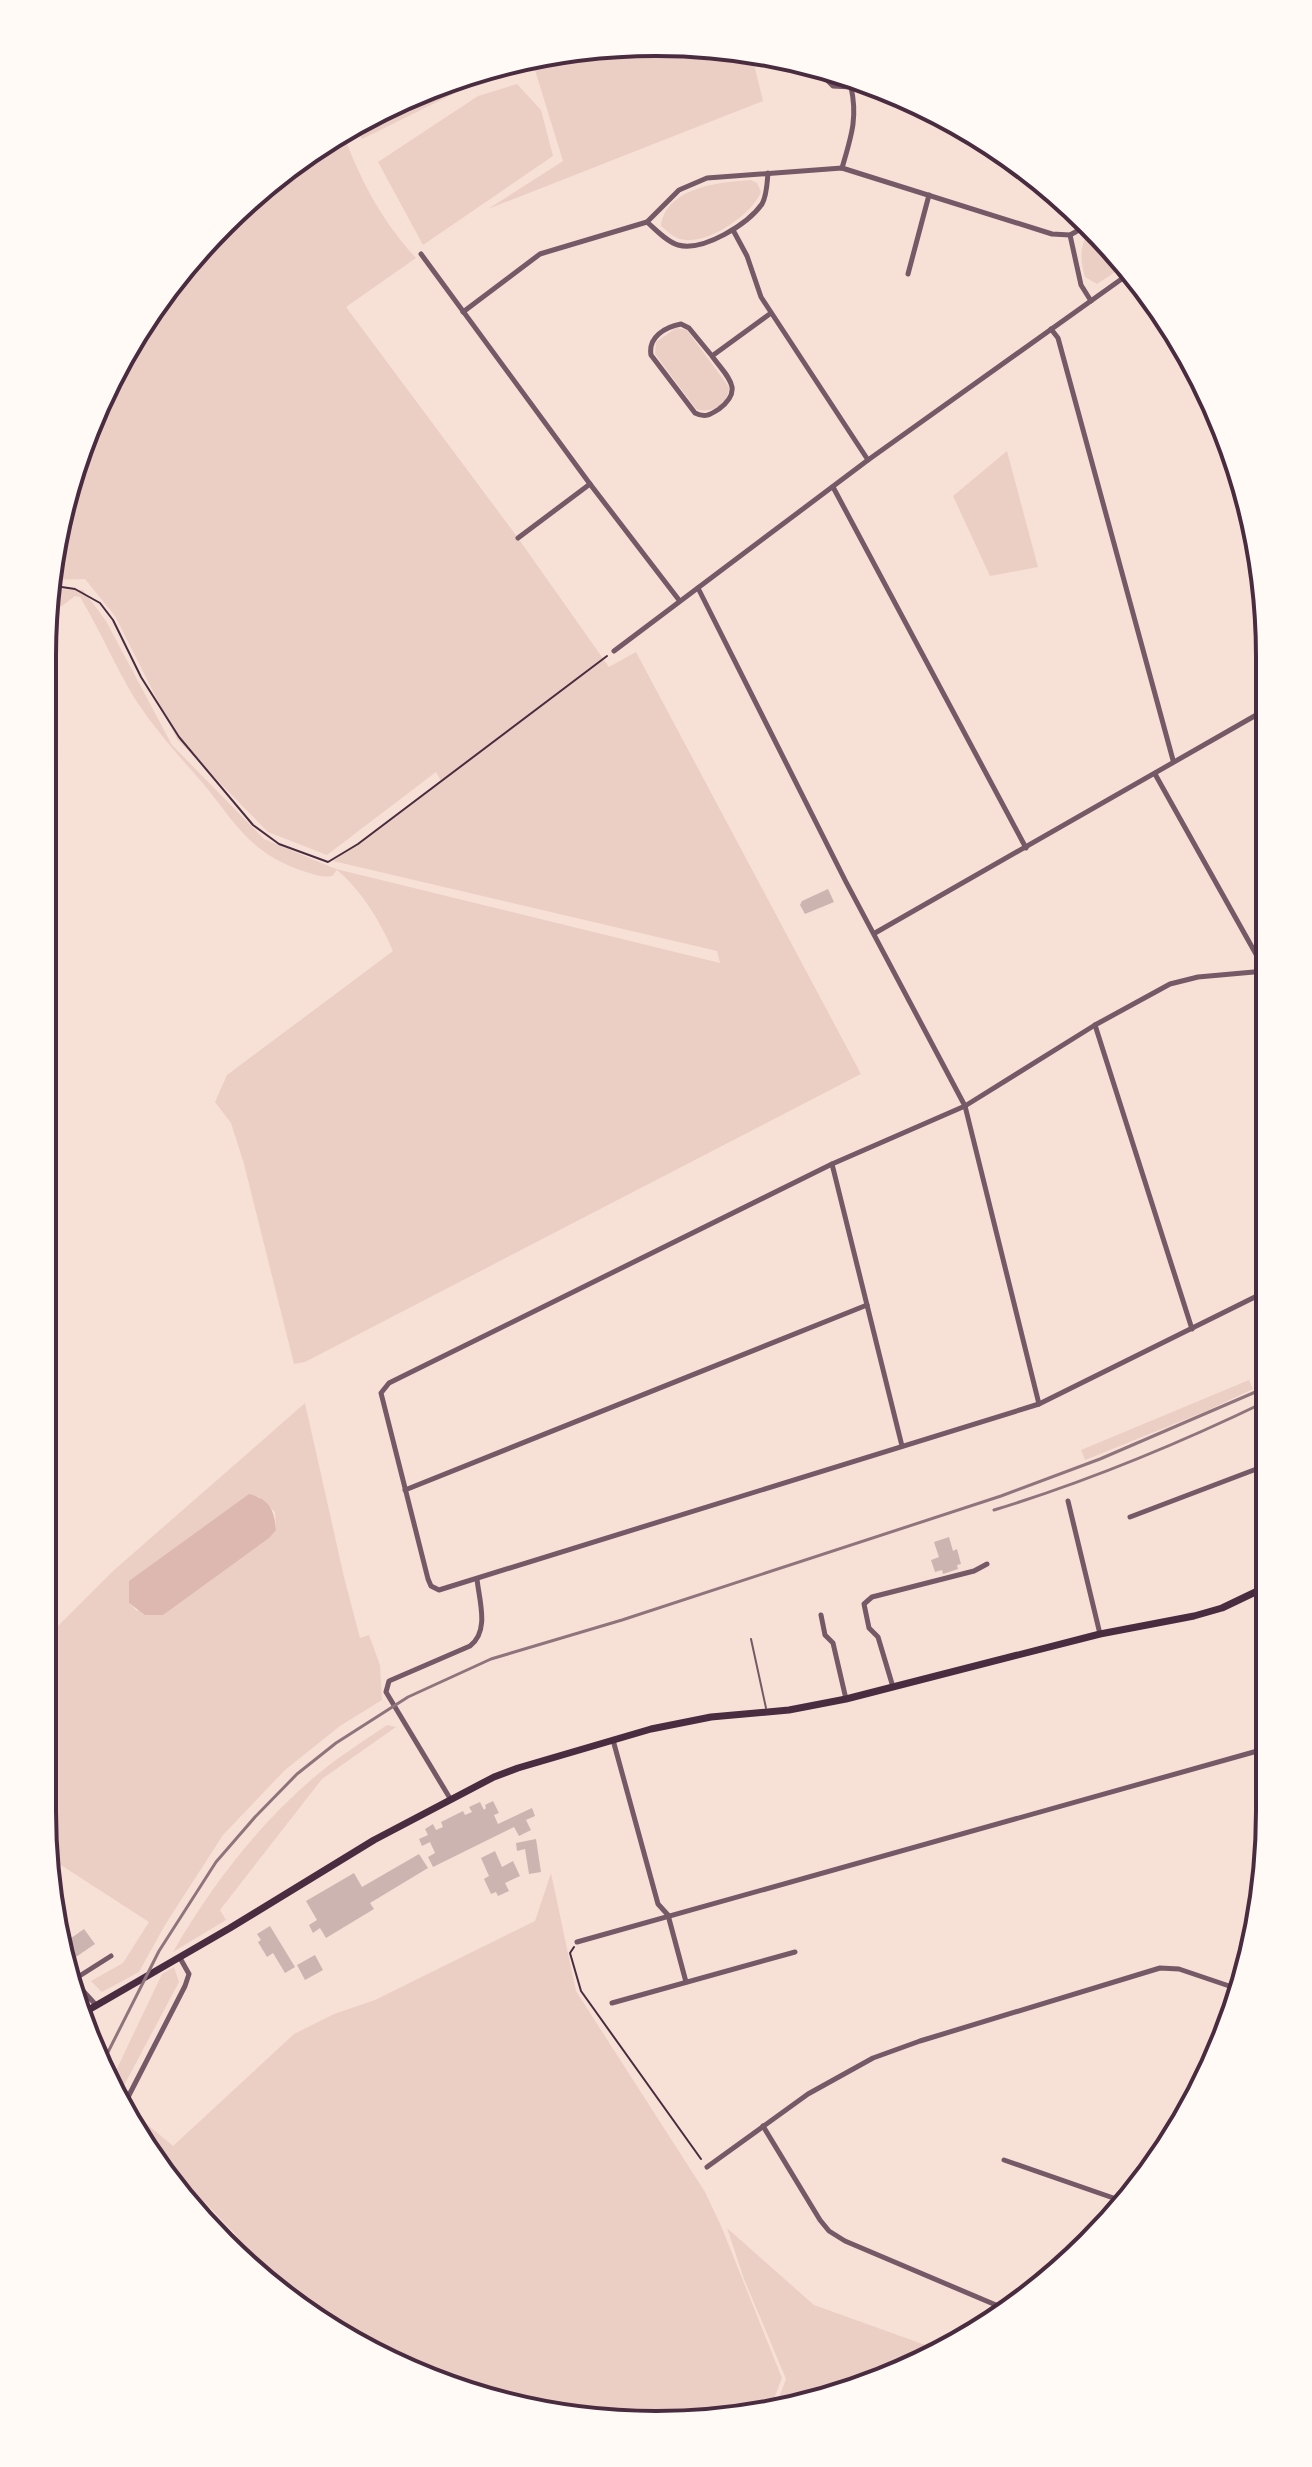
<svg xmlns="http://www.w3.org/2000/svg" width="1312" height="2467" font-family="Cabin,sans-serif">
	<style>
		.green { fill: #ebcfc5; fill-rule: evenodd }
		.water { fill: #dcb8b0 }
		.building { fill: #ccb4b1 }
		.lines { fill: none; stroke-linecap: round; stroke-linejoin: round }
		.path { stroke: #4a2c40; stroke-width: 2 }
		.service { stroke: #755966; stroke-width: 2 }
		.minor { stroke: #755966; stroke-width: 5 }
		.secondary { stroke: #4a2c40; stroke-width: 7 }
		.rail { stroke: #8f747c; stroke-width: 3 }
		.rim { fill: none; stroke: #4a2c40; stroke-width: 4 }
	</style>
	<rect width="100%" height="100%" fill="#f7e1d7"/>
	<g class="green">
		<polygon points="697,43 751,52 763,101 488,209 563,161 534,67 494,74 362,139 352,123 459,74 576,47"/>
		<polygon points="517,84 541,110 553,156 423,245 378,162 478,96"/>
		<path d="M342,130c17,48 39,90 74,128l-70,49 172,231 91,129 27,-15 225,422 -556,288 -11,2 -50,-200 -13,-41 -16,-21 12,-27 166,-124c-13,-30 -31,-60 -56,-81l-5,6c-11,2 -19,-2 -29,-5 -56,-19 -68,-50 -103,-91 -23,-26 -46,-52 -65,-81 -20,-33 -35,-69 -55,-102l-5,-1 -13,10 -18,4 4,-21 35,1 23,31 66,124 92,94 72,30 384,94 -3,-12 -384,-90 108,-80 -5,-9 -109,83 -59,-23 -91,-93 -62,-123 -30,-37 -36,1 14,-83 43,-113 63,-102 83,-88z"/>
		<path d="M751,180l6,3 4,9c-9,23 -58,57 -84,46 -5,-2 -11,-8 -16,-12 5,-39 59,-44 90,-46z"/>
		<path d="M1092,229l32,37 -27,18 -12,-7c-5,-16 -6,-36 7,-48z"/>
		<path d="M676,328l11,2 42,57c0,16 -18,28 -33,22l-41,-55 1,-12z"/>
		<polygon points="1007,451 1038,567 990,576 953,496"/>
		<polygon points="1249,1380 1253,1389 1204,1412 1085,1460 1081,1450"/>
		<path d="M305,1403l39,174 16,61 9,-3 11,30 2,35 -42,26 -55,44 -62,65 -58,90 -26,47 -37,20 -11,-11 32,-18 26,-41 -99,-64 -8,-47v-169l71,-71zM258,1496l17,16 1,18 -139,81 -8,-8z"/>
		<path d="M387,1725l9,2 -74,52 -102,131 6,10 -53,32c36,-63 84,-126 139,-173 23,-20 50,-37 75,-54z"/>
		<polygon points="551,1873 576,1991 705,2192 722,2228 782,2378 770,2409 736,2420 615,2424 498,2404 315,2322 271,2280 235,2234 189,2186 152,2152 131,2114 135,2114 173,2146 294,2034 334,2014 375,2000 535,1921"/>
		<polygon points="174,1967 179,1982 120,2093 112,2079 162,1974"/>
		<polygon points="727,2228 814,2305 942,2351 927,2362 775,2408 786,2379 744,2279"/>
	</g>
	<path class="water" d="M249,1494c21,5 25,16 27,36l-7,8 -106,77h-18l-16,-12v-22z"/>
	<g class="building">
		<polygon points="828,889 834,902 805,914 800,905 802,901"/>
		<polygon points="949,1537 953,1551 957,1549 961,1564 957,1565 958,1569 943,1574 942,1570 935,1572 931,1560 939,1557 934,1542"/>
		<polygon points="493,1801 499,1813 494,1815 498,1824 532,1808 535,1816 526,1820 531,1830 519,1836 514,1827 433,1867 428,1857 435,1853 430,1842 422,1846 419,1839 428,1835 425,1829 433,1824 436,1830 443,1827 441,1822 463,1811 465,1815 472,1812 469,1807 480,1802 484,1810 486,1808 485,1805"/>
		<polygon points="536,1839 541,1872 529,1874 525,1849 517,1851 516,1843"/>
		<polygon points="495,1851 502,1867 513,1861 520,1876 505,1883 509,1891 498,1896 496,1892 491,1894 484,1879 489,1876 481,1858"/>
		<polygon points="419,1854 428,1868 370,1903 374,1909 326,1938 320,1928 313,1933 309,1925 317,1920 306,1901 354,1873 362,1887"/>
		<polygon points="270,1926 295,1967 285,1973 273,1953 267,1957 258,1942 261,1940 257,1934"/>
		<polygon points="84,1929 95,1944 67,1963 64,1943"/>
		<polygon points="315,1955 323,1970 305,1980 297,1965"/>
	</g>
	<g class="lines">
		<g class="path">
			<polyline points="48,585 75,589 100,603 113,620 141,677 179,737 253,825 279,844 328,862 358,844 607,656"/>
			<polyline points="574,1947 570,1953 581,1991 701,2159"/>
		</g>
		<polyline class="service" points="751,1639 766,1708"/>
		<g class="minor">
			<polyline points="821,65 825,78 833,86 851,87 863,81"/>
			<path d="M842,168c9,-31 16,-50 9,-81"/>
			<polyline points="647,222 679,190 707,178 842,168 1052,234 1070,235 1088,225"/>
			<polyline points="733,230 747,256 761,297 868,460"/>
			<polyline points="1070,235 1081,285 1091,301"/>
			<polyline points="421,254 590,484 679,600"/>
			<polyline points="908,274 929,195"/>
			<path d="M463,312l77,-58 107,-32c9,8 20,20 31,23 25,7 70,-21 84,-41 5,-9 5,-21 6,-31"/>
			<polyline points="1051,329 1058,338 1173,760"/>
			<path d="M712,356l-23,-28 -8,-4c-16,3 -33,13 -30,31l44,58c10,5 15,2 24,-4 26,-20 8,-32 -7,-53l59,-43"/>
			<polyline points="833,487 1026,848"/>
			<polyline points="518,538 590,484"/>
			<polyline points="698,588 846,882 965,1106 1039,1404"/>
			<polyline points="614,651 868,460 1130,273"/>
			<polyline points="1155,774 1266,972"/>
			<polyline points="875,933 1265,710"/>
			<polyline points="1265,971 1198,977 1170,984 1095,1025 965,1106 832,1164 389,1383 381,1393 428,1579 431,1586 439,1590 1039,1404 1267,1291"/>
			<polyline points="1095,1025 1192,1329"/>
			<polyline points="832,1164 902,1446"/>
			<polyline points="405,1490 867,1305"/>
			<polyline points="1068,1501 1100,1634"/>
			<polyline points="1130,1517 1267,1465"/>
			<polyline points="821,1615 825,1635 833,1643 846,1699"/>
			<polyline points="893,1687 878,1637 869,1628 864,1604 872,1597 974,1571 987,1564"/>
			<polyline points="613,1740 658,1904 668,1915 686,1982"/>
			<path d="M451,1800l-65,-108 3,-11 81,-35c20,-15 9,-46 7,-67"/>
			<polyline points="577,1942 1268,1748"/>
			<polyline points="73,1980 96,2005"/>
			<polyline points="70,1982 111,1956"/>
			<polyline points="612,2003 795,1952"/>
			<polyline points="125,2103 185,1986 189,1974 180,1958"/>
			<polyline points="763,2126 820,2220 829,2231 845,2241 1003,2308"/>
			<polyline points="1004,2160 1122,2201"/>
			<polyline points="159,2167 244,2255"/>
			<polyline points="707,2167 808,2094 873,2058 920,2041 1160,1968 1179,1969 1241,1990"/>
		</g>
		<polyline class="secondary" points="78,2016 230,1928 374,1840 494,1777 518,1768 651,1729 711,1717 789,1710 846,1699 1100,1634 1194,1616 1222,1608 1268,1586"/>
		<g class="rail">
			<path d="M994,1510c95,-29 184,-66 273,-109"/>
			<polyline points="103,2062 159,1951 216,1862 255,1817 297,1774 336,1743 408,1697 491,1659 622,1620 1001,1496 1100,1459 1267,1387"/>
		</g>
	</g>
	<path d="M0 0H1312V2467H0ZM656 56H656A600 600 0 0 1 1256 656V1811A600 600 0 0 1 656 2411H656A600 600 0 0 1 56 1811V656A600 600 0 0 1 656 56Z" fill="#fffaf5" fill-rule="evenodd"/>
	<path class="rim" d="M656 56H656A600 600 0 0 1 1256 656V1811A600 600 0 0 1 656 2411H656A600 600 0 0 1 56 1811V656A600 600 0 0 1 656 56Z"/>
</svg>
